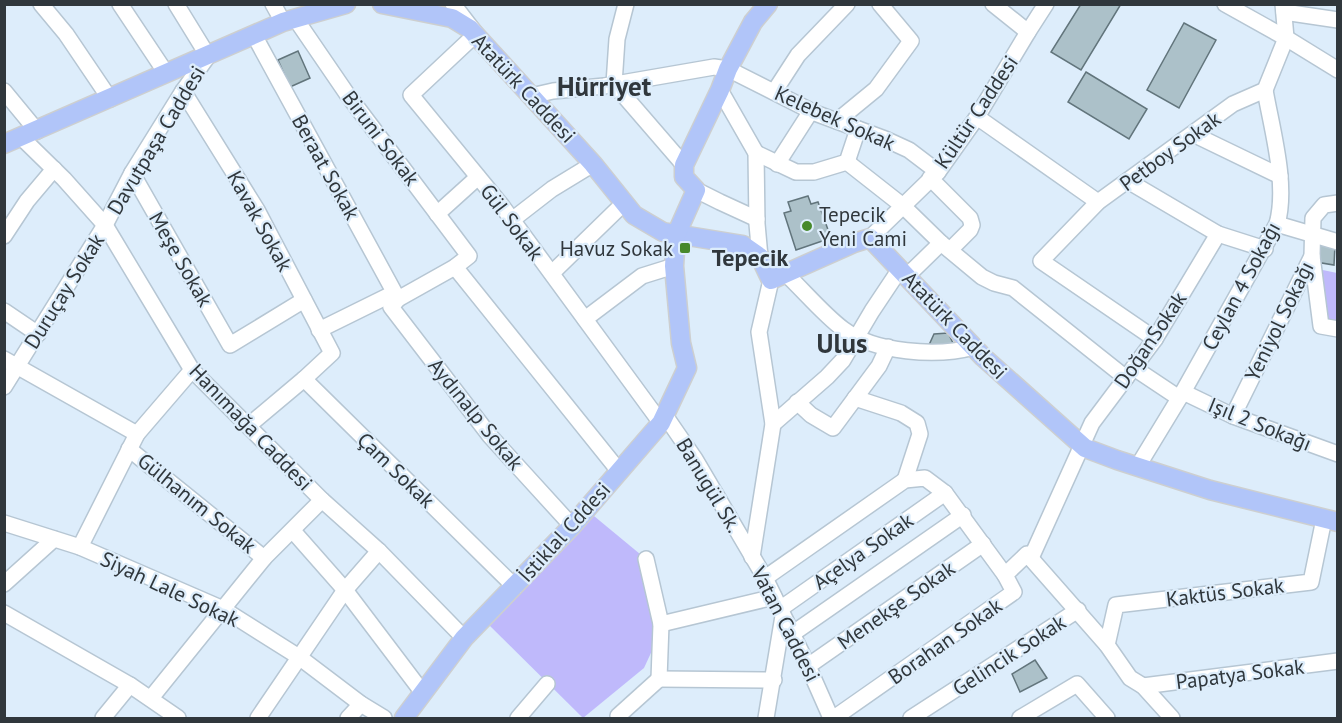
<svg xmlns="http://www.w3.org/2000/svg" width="1342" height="723" font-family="'PT Sans',sans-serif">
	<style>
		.green { fill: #bfb9fb }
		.building { fill: #acc1c9; stroke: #62757c; stroke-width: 1.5 }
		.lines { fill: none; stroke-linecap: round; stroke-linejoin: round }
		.minor-casing { stroke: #b6c6d3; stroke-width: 18 }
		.major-casing { stroke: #cdcfd0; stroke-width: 21 }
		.minor { stroke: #fff; stroke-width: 15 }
		.major { stroke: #b1c5f9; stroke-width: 18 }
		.poi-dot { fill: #47892b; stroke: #ddedfb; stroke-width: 2 }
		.labels { text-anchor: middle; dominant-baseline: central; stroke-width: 4.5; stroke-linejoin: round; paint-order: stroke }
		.street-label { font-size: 21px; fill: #30373c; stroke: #ddedfb }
		.poi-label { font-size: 21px; fill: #30373c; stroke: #ddedfb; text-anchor: start }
		.quarter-label { font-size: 24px; font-weight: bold; fill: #30373c; stroke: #ddedfb }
		.district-label { font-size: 27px; font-weight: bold; fill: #30373c; stroke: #ddedfb }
	</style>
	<rect width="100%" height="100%" fill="#ddedfb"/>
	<g class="green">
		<polygon points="1318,269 1337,273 1337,321 1324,318"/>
		<polygon points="594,516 646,559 656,642 644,668 583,718 489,625"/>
	</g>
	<g class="building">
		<polygon points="1081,4 1121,4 1081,70 1051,52"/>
		<polygon points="1184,23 1216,40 1179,108 1147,90"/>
		<polygon points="298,51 310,78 290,87 278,60"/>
		<polygon points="1086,72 1147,109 1129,139 1068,102"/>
		<polygon points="808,196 811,204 818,202 831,238 796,250 784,213 791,211 788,202"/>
		<polygon points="1317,242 1335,245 1334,265 1316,262"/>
		<polygon points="948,333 954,345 929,345 934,334"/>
		<polygon points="1035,660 1047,678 1020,692 1012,674"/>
	</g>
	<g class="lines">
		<g class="minor-casing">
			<g id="minor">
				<polyline points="41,4 66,34 110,99"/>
				<polyline points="120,4 166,73"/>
				<polyline points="273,4 283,22"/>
				<polyline points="453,4 476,34 411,95 502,206 661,423"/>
				<polyline points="626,4 617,39 614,84 684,165"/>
				<polyline points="993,4 1028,32"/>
				<polyline points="1225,4 1286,38 1338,70"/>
				<polyline points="1284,12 1338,20"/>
				<polyline points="295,18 347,94 469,256 455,267 398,299 391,307 490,436 572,526"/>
				<polyline points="254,35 398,299"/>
				<polyline points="720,90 756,153 757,224 760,257"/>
				<polyline points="4,91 37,131"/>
				<polyline points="183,91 257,210 332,353 304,379 515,587"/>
				<polyline points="774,92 798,55 847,4"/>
				<polyline points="531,96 553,91 604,86 714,67 728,69 815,113 885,139 909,150 938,172"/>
				<polyline points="977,117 1098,202"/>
				<polyline points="837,121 876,89 911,41 880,4"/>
				<polyline points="1193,134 1280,176"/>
				<polyline points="22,138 64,179 105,225 192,370 322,500 379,551 464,638"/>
				<polyline points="756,153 796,172 814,172 847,162 858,129"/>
				<polyline points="847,162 903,206 941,243 982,277 994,283 1013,288 1126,378"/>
				<polyline points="777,164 811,111"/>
				<polyline points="132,173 230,345 304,300"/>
				<polyline points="930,178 970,218 972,225 970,230 950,250"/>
				<polyline points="1128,181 1218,234 1265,249"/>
				<polyline points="696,190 720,202 757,219"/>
				<polyline points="437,214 478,177"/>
				<polyline points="512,220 552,189 593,164"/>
				<polyline points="1277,224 1338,242"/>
				<polyline points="4,236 27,201 54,169"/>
				<polyline points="870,238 938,172 977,117 1028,32 1046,4"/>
				<polyline points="1312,256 1321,326 1338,329"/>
				<polyline points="455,267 619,471"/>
				<polyline points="552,273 624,203"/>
				<path d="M786,274c17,16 39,42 57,55 32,24 94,28 131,18"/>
				<polyline points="907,276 941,243"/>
				<polyline points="4,311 38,334"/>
				<polyline points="585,319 642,276 674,266"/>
				<polyline points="319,330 394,293"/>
				<polyline points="1155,339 1041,261 1098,202 1233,104 1265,90 1286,38 1283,4"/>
				<polyline points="4,359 137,434"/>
				<polyline points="1134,368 1179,398"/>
				<polyline points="4,387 105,225 132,173 183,91 208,56 176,4"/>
				<polyline points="1183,392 1233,416 1338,454"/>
				<polyline points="855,398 901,413 917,423 920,434 905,480"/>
				<polyline points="797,402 811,415 833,428 879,366 888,347"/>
				<polyline points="664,414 695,459 765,578 808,666 831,718"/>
				<polyline points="1233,416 1312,256 1313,218 1324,205 1338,203"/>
				<polyline points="773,424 827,377 843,360 872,311 900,269"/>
				<polyline points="248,426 304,379"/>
				<polyline points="129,449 264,558"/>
				<path d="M1138,466l45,-74 94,-168c11,-39 -5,-94 -12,-134"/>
				<polyline points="4,523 80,547 223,609 299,657 361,704 384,718"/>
				<polyline points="293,531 345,590 423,693"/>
				<polyline points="80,547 137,434 192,370"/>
				<polyline points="752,557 773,424 759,332 771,280"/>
				<polyline points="1031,558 1092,423 1155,339 1218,234"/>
				<polyline points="646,559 661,624 659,679"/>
				<polyline points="765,578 905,480 925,478 945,493 1005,575"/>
				<polyline points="4,584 54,539"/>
				<polyline points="780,609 945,493"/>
				<polyline points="4,613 130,685 178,718"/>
				<polyline points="661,624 774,597"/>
				<polyline points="792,634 963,515"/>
				<polyline points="1107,645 1116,605 1311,582 1324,519"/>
				<polyline points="808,666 983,544"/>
				<polyline points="659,679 774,680"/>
				<polyline points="1143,686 1338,661"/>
				<polyline points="151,698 264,558 322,500"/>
				<polyline points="618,716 659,679"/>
				<polyline points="103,718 130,685"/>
				<polyline points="258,718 345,590 379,551"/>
				<polyline points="348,718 361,704"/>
				<polyline points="518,718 547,684"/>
				<polyline points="766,718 783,616"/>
				<polyline points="834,718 1014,592 1005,575 1027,554 1107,645 1130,678 1143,686 1172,718"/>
				<polyline points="911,718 1078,610"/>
				<polyline points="1020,718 1077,684 1107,718"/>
			</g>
		</g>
		<g class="major-casing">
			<g id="major">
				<polyline points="382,4 452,18 470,29 593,164 634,215 663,232 743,245 760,257 771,280 854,243 870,238 983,357 1085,448 1117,460 1210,490 1338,522"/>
				<polyline points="4,144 283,22 346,4"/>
				<polyline points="404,718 464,638 572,526 661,423 687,368 681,343 674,266 676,235 696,190 684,177 684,165 720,90 728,69 753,22 768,4"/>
			</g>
		</g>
		<use href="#minor" class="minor"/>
		<use href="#major" class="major"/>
	</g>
	<g class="poi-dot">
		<circle cx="807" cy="226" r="6"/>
		<rect x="679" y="242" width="12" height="12" rx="3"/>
	</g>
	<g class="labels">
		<g class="street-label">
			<text transform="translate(524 88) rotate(47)">Atatürk Caddesi</text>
			<text transform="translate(976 112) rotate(-56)">Kültür Caddesi</text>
			<text transform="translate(835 118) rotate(24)">Kelebek Sokak</text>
			<text transform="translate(381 138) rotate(53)">Biruni Sokak</text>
			<text transform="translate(156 140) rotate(-59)">Davutpaşa Caddesi</text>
			<text transform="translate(1170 151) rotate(-36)">Petboy Sokak</text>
			<text transform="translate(326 167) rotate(61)">Beraat Sokak</text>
			<text transform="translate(260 221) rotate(61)">Kavak Sokak</text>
			<text transform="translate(512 222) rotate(53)">Gül Sokak</text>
			<text transform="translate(181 259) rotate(60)">Meşe Sokak</text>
			<text transform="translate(1241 286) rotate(-62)">Ceylan 4 Sokağı</text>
			<text transform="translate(64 291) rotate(-58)">Duruçay Sokak</text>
			<text transform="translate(1279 321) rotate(-64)">Yeniyol Sokağı</text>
			<text transform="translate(955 325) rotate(46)">Atatürk Caddesi</text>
			<text transform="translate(1150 340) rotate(-56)">DoğanSokak</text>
			<text transform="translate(476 414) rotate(51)">Aydınalp Sokak</text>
			<text transform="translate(1260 424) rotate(22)">Işıl 2 Sokağı</text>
			<text transform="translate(251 427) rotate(46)">Hanımağa Caddesi</text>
			<text transform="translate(396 470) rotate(44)">Çam Sokak</text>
			<text transform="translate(709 485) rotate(59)">Banugül Sk.</text>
			<text transform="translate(197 503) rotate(39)">Gülhanım Sokak</text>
			<text transform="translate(564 532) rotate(-48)">İstiklal Cddesi</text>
			<text transform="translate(863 551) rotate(-35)">Açelya Sokak</text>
			<text transform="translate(170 589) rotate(25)">Siyah Lale Sokak</text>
			<text transform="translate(1225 592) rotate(-7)">Kaktüs Sokak</text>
			<text transform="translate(896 605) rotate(-35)">Menekşe Sokak</text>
			<text transform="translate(786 624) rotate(63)">Vatan Caddesi</text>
			<text transform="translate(945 641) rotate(-35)">Borahan Sokak</text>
			<text transform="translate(1009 655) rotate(-33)">Gelincik Sokak</text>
			<text transform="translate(1240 674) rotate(-7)">Papatya Sokak</text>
		</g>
		<g class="poi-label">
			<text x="819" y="214">Tepecik<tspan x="819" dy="24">Yeni Cami</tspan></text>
			<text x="673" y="248" text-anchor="end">Havuz Sokak</text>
		</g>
		<g class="quarter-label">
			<text x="750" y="257">Tepecik</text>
		</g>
		<g class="district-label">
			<text x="604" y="86">Hürriyet</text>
			<text x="842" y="343">Ulus</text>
		</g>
	</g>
	<rect width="1342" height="723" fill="none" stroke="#30373c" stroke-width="12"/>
</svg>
